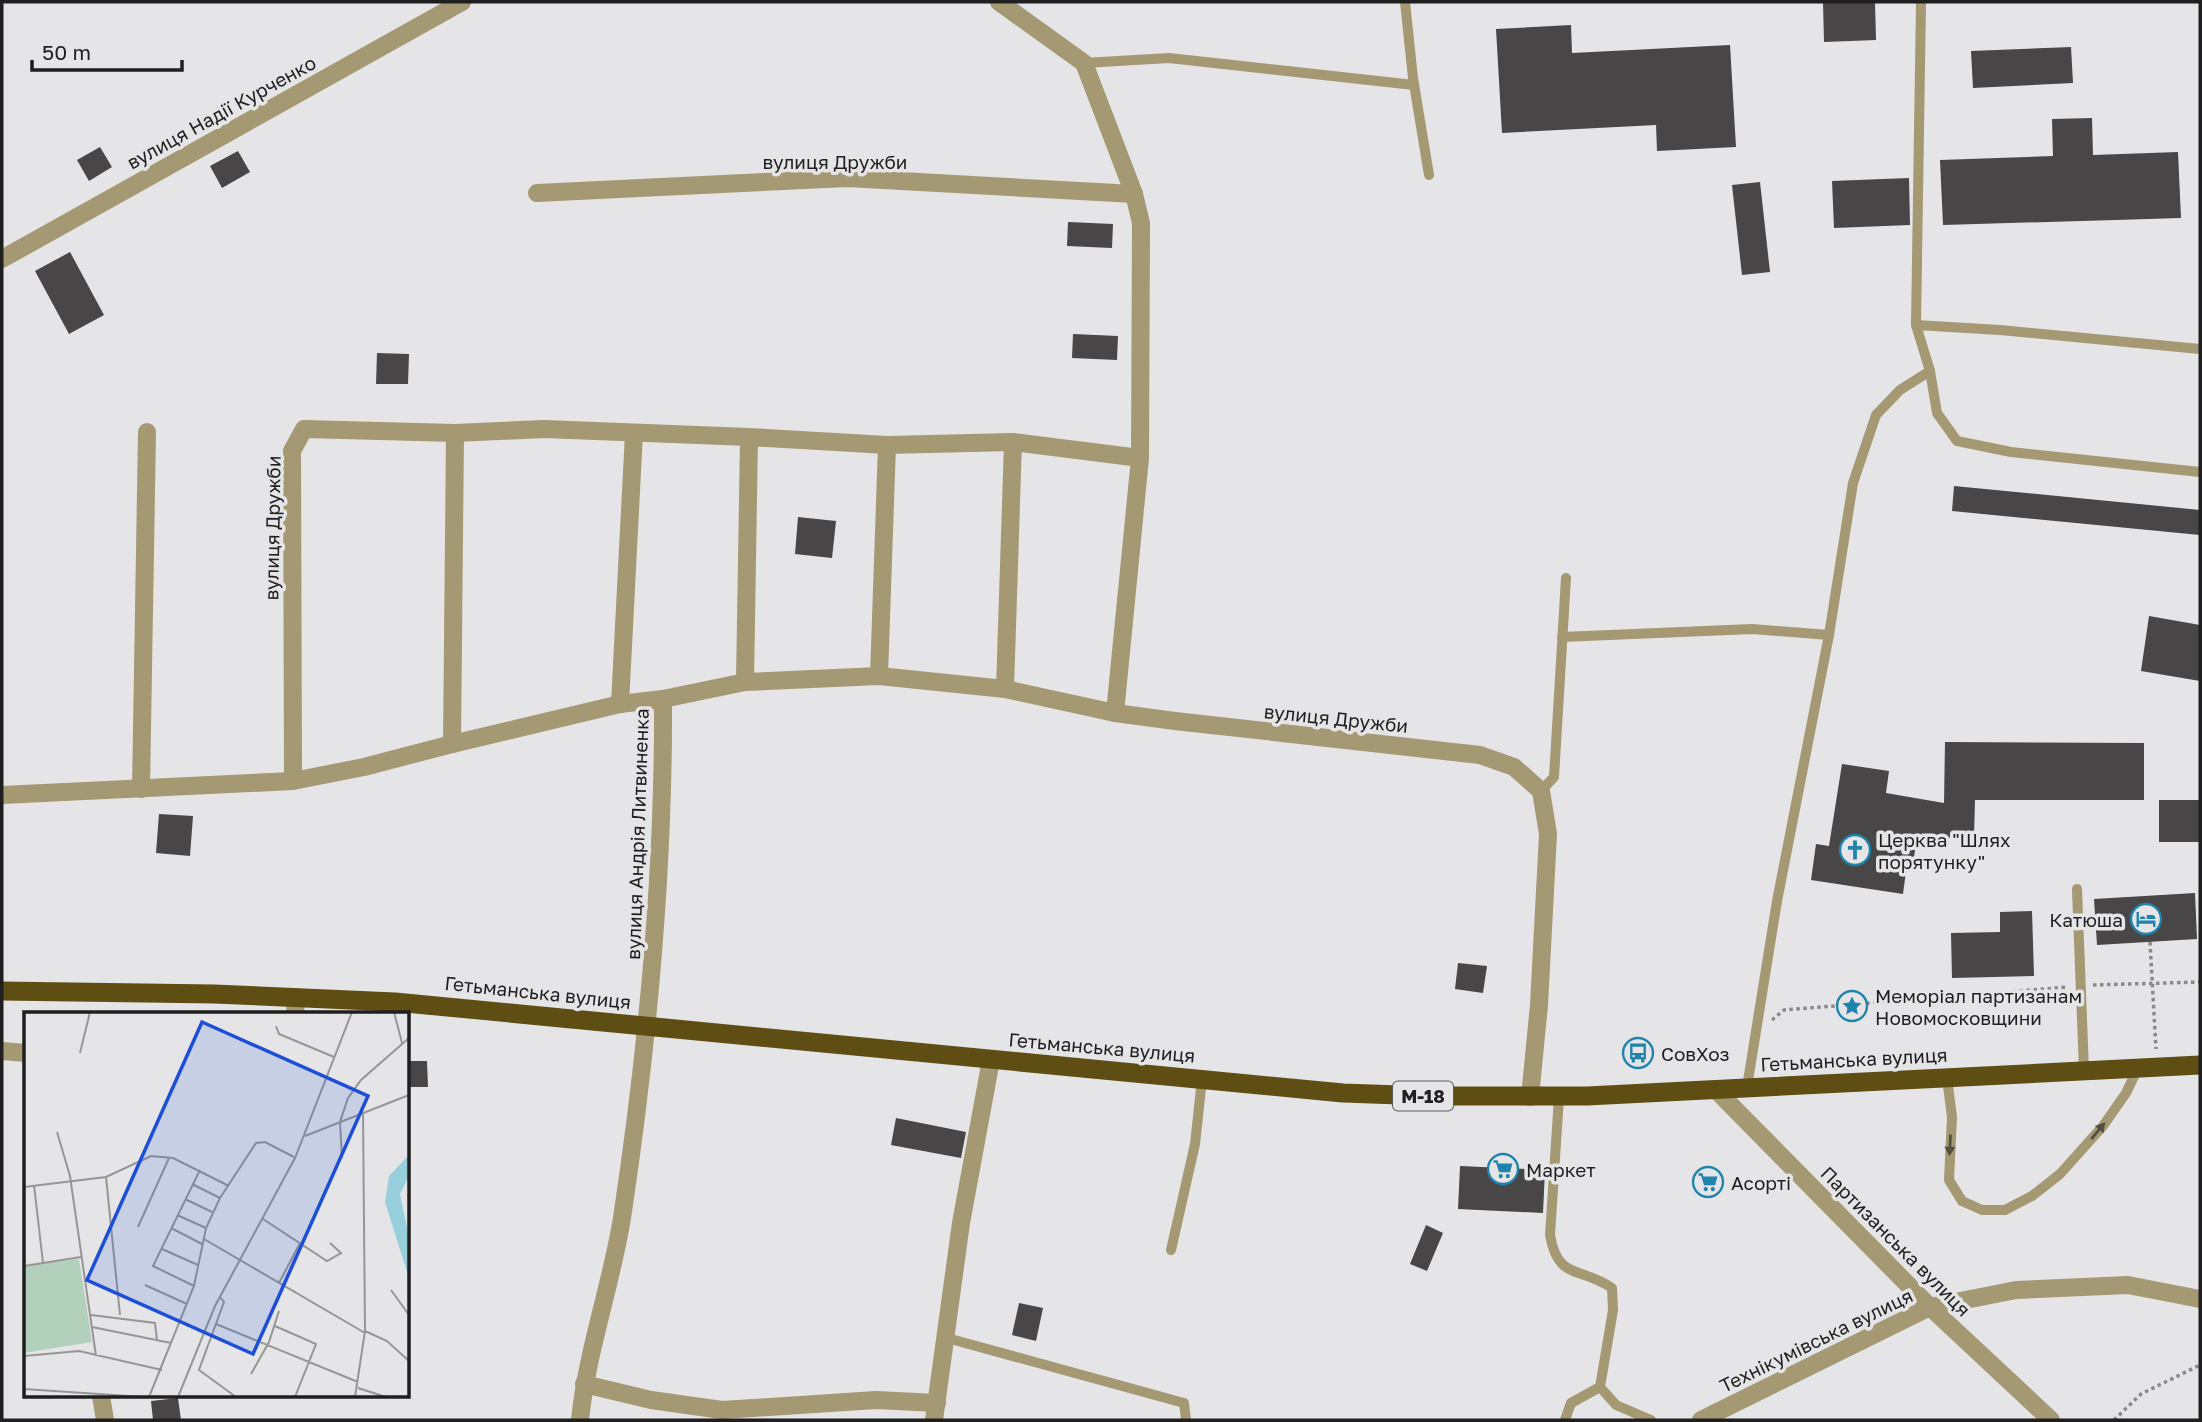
<svg xmlns="http://www.w3.org/2000/svg" width="2202" height="1422" font-family="'Golos Text',sans-serif">
	<style>
		.building { fill: #484646 }
		.lines { fill: none; stroke-linecap: round; stroke-linejoin: round }
		.path { stroke: #8a8a8c; stroke-width: 3.5; stroke-dasharray: 3.5 3.5; stroke-linecap: butt }
		.service { stroke: #a49973; stroke-width: 10 }
		.minor { stroke: #a49973; stroke-width: 18 }
		.trunk { stroke: #5e4e14; stroke-width: 19 }
		.oneway { fill: #545041 }
		.labels { text-anchor: middle; dominant-baseline: central; stroke-width: 7; stroke-linejoin: round; paint-order: stroke }
		.shield { fill: #e5e5e7; stroke: #5a5a5c; stroke-width: 2 }
		.shield-label { font-size: 18px; font-weight: bold; fill: #1f1f20 }
		.street-label { font-size: 19px; fill: #1f1f20; stroke: #e5e5e7 }
		.poi-label { font-size: 19px; fill: #1f1f20; stroke: #e5e5e7; text-anchor: start }
		.inset-road { fill: none; stroke: #969697; stroke-width: 2 }
		.view { fill: #1d4ed8; fill-opacity: 0.15; stroke: #1d4ed8; stroke-width: 3.5 }
		.inset-edge { fill: none; stroke: #1f1f20; stroke-width: 3.5 }
	</style>
	<rect width="100%" height="100%" fill="#e5e5e7"/>
	<g class="building">
		<polygon points="1823,2 1875,2 1876,40 1824,42"/>
		<polygon points="1571,25 1572,53 1730,45 1736,147 1657,151 1656,125 1502,133 1496,29"/>
		<polygon points="2071,47 2073,83 1973,88 1971,51"/>
		<polygon points="2092,118 2093,155 2178,152 2181,218 1943,225 1940,160 2053,156 2052,119"/>
		<polygon points="100,147 112,167 89,181 77,160"/>
		<polygon points="238,151 250,172 222,188 210,166"/>
		<polygon points="1909,178 1910,225 1834,228 1832,181"/>
		<polygon points="1760,182 1770,272 1742,275 1732,185"/>
		<polygon points="1068,222 1113,224 1112,248 1067,246"/>
		<polygon points="70,252 104,315 69,334 35,271"/>
		<polygon points="1073,334 1118,336 1117,360 1072,358"/>
		<polygon points="377,353 409,354 408,384 376,384"/>
		<polygon points="1954,486 2200,510 2200,535 1952,511"/>
		<polygon points="798,517 836,521 832,558 795,554"/>
		<polygon points="2149,616 2200,625 2200,681 2141,671"/>
		<polygon points="1945,742 2144,743 2144,800 1975,800 1974,838 1917,837 1914,857 1908,856 1903,894 1811,880 1816,844 1829,846 1842,764 1889,771 1886,793 1944,803"/>
		<rect x="2159" y="800" width="41" height="42"/>
		<polygon points="159,814 193,816 190,856 156,853"/>
		<polygon points="2195,893 2197,939 2097,945 2094,899"/>
		<polygon points="2032,911 2034,976 1952,978 1951,933 2000,932 2000,912"/>
		<polygon points="1458,963 1487,966 1483,993 1455,989"/>
		<polygon points="408,1061 427,1061 428,1087 408,1087"/>
		<polygon points="896,1118 966,1132 961,1158 891,1145"/>
		<polygon points="1460,1166 1545,1170 1543,1213 1458,1209"/>
		<polygon points="1426,1225 1443,1233 1427,1271 1410,1264"/>
		<polygon points="1019,1303 1043,1308 1036,1341 1012,1335"/>
		<polygon points="178,1398 181,1420 153,1420 151,1401"/>
	</g>
	<g class="lines">
		<g class="path">
			<polyline points="2150,942 2156,1049"/>
			<polyline points="2093,985 2200,982"/>
			<polyline points="1772,1020 1784,1010 2068,987"/>
			<polyline points="2114,1420 2141,1394 2200,1365"/>
		</g>
		<g class="service">
			<polyline points="1405,2 1413,78 1429,175"/>
			<polyline points="1084,63 1169,58 1414,85"/>
			<polyline points="1916,325 2000,330 2200,349"/>
			<polyline points="1930,371 1937,413 1957,441 2011,452 2200,472"/>
			<polyline points="1562,637 1752,629 1829,635"/>
			<polyline points="1541,791 1554,777 1566,578"/>
			<polyline points="2077,889 2084,1071"/>
			<polyline points="1947,1078 1952,1117 1949,1180 1962,1201 1982,1210 2005,1210 2032,1196 2060,1174 2103,1126 2126,1093 2138,1068"/>
			<polyline points="1747,1087 1777,901 1829,635 1853,483 1876,415 1900,390 1930,371 1916,325 1921,2"/>
			<path d="M1559,1097l-9,138c8,46 30,31 62,53l1,22 -13,77 16,18 35,15"/>
			<polyline points="1171,1250 1195,1144 1202,1079"/>
			<polyline points="947,1338 1184,1403 1186,1420"/>
			<polyline points="1565,1420 1571,1403 1600,1387"/>
		</g>
		<g class="minor">
			<polyline points="999,2 1084,63 1134,194 1141,223 1140,458 1115,713"/>
			<polyline points="537,193 847,178 1134,194"/>
			<polyline points="2,259 462,2"/>
			<polyline points="879,676 887,445"/>
			<polyline points="745,682 749,437"/>
			<polyline points="1005,689 1013,442"/>
			<polyline points="620,704 634,433"/>
			<polyline points="452,744 455,433"/>
			<polyline points="293,781 292,451 304,429 455,433 544,429 749,437 887,445 1013,442 1140,458"/>
			<polyline points="141,789 147,432"/>
			<polyline points="2,795 293,781 364,767 452,744 620,704 663,699 745,682 879,676 1005,689 1115,713 1175,721 1480,755 1514,767 1541,791 1548,834 1539,1005 1530,1097"/>
			<polyline points="295,1014 296,997"/>
			<polyline points="2,1051 26,1053"/>
			<polyline points="1715,1089 1930,1307 2051,1420"/>
			<polyline points="584,1384 651,1400 722,1410 876,1400 937,1403"/>
			<polyline points="101,1396 105,1420"/>
			<path d="M580,1420c7,-69 31,-134 42,-202 26,-173 42,-345 41,-519"/>
			<polyline points="934,1420 961,1223 991,1060"/>
			<polyline points="1701,1420 1930,1307 2016,1290 2128,1285 2200,1299"/>
		</g>
		<polyline class="trunk" points="2,991 214,994 395,1002 1343,1093 1428,1096 1587,1096 2200,1065"/>
	</g>
	<defs><path id="oneway-solid" d="M-6-.8H1V-3.2L6.5 0L1 3.2V.8H-6Z" transform="scale(1.75)"/></defs>
	<g class="oneway">
		<use href="#oneway-solid" transform="translate(2098 1131) rotate(-50)"/>
		<use href="#oneway-solid" transform="translate(1950 1145) rotate(93)"/>
	</g>
	<defs>
		<g id="church-ring" transform="scale(1.575)"><circle r="9.5" fill="#e5e5e7" stroke="#1f83ad" stroke-width="1.5"/><path d="M-1.2-6h2.4v3.5h3.3v2.4h-3.3V6h-2.4V-.1h-3.3v-2.4h3.3Z" fill="#1f83ad"/></g>
		<g id="hotel-ring" transform="scale(1.575)"><circle r="9.5" fill="#e5e5e7" stroke="#1f83ad" stroke-width="1.5"/><path d="M-6-4.5h1.5V1H6V5H4.5V3h-9V5H-6ZM-4 0a1.8 1.8 0 1 1 3.6 0ZM.5 0V-2.5h3Q6-2.5 6 0Z" fill="#1f83ad"/></g>
		<g id="sight-ring" transform="scale(1.575)"><circle r="9.5" fill="#e5e5e7" stroke="#1f83ad" stroke-width="1.5"/><path d="M0-6L1.8-2.2L6-1.7L2.9 1.2L3.7 5.4L0 3.3L-3.7 5.4L-2.9 1.2L-6-1.7L-1.8-2.2Z" fill="#1f83ad"/></g>
		<g id="bus-ring" transform="scale(1.575)"><circle r="9.5" fill="#e5e5e7" stroke="#1f83ad" stroke-width="1.5"/><path d="M-5-6H5V4H4V6H2V4H-2V6H-4V4H-5ZM-3.5-4V0h7V-4ZM-3.5 1.2v1.5H-2V1.2ZM2 1.2v1.5H3.5V1.2Z" fill="#1f83ad"/></g>
		<g id="supermarket-ring" transform="scale(1.575)"><circle r="9.5" fill="#e5e5e7" stroke="#1f83ad" stroke-width="1.5"/><path d="M-6-5.5h2.5l.6 2H6L4.5 2H-2.5L-4.4-4H-6ZM-1.5 3.2a1.3 1.3 0 1 0 .1 0ZM3 3.2a1.3 1.3 0 1 0 .1 0Z" fill="#1f83ad"/></g>
	</defs>
	<g fill-rule="evenodd">
		<use href="#church-ring" x="1855" y="850"/>
		<use href="#hotel-ring" x="2146" y="919"/>
		<use href="#sight-ring" x="1852" y="1006"/>
		<use href="#bus-ring" x="1638" y="1053"/>
		<use href="#supermarket-ring" x="1503" y="1169"/>
		<use href="#supermarket-ring" x="1708" y="1182"/>
	</g>
	<g class="labels">
		<rect class="shield" x="1393" y="1081.5" width="60" height="29" rx="5"/>
		<g class="shield-label">
			<text x="1423" y="1096">М-18</text>
		</g>
		<g class="street-label">
			<text transform="translate(221 112) rotate(-29)">вулиця Надії Курченко</text>
			<text x="835" y="161">вулиця Дружби</text>
			<text transform="translate(272 528) rotate(-89)">вулиця Дружби</text>
			<text transform="translate(1336 718) rotate(6)">вулиця Дружби</text>
			<text transform="translate(637 834) rotate(-88)">вулиця Андрія Литвиненка</text>
			<text transform="translate(538 992) rotate(6)">Гетьманська вулиця</text>
			<text transform="translate(1102 1047) rotate(5)">Гетьманська вулиця</text>
			<text transform="translate(1854 1059) rotate(-3)">Гетьманська вулиця</text>
			<text transform="translate(1896 1241) rotate(45)">Партизанська вулиця</text>
			<text transform="translate(1816 1340) rotate(-26)">Технікумівська вулиця</text>
		</g>
		<g class="poi-label">
			<text x="1878" y="839">Церква "Шлях<tspan x="1878" dy="22">порятунку"</tspan></text>
			<text x="2123" y="919" text-anchor="end">Катюша</text>
			<text x="1875" y="995">Меморіал партизанам<tspan x="1875" dy="22">Новомосковщини</tspan></text>
			<text x="1661" y="1053">СовХоз</text>
			<text x="1526" y="1169">Маркет</text>
			<text x="1731" y="1182">Асорті</text>
		</g>
	</g>
	<g transform="translate(24 1012)">
		<rect width="385" height="385" fill="#e5e5e7"/>
		<path d="M55,247l13,83 -68,11v-87z" fill="#b3d0bc"/>
		<path d="M385,143v21l-9,18 9,43v41l-24,-76 4,-26z" fill="#97cfdc"/>
		<path class="inset-road" d="M370,0l8,31M252,14l3,8 55,23M56,41l10,-41M33,120l13,44 26,180M281,124l104,-41M318,146l-2,-36 8,-24 13,-18 48,-42M82,165l14,138M168,172l28,14M10,173l9,78M0,175l82,-10 45,-21 22,2 56,28M161,187l27,13M153,203l29,13M239,207l64,42 14,-8 -11,-10M114,215l31,-69M147,216l31,16M180,227l161,94M138,237l36,16M0,254l57,-9M255,271l21,-40M121,273l42,19M170,274l-41,-20 47,-96M367,278l18,25M196,285l4,5 -25,68 37,27M67,303l64,8 2,17M192,312l142,58M251,314l41,18 -21,53M68,315l79,16M341,319l22,10 22,20M0,344l55,-5 83,19M227,362l18,-32 10,-31M334,376l28,9M0,377l120,8M125,385l45,-111 12,-58 14,-30 36,-55 9,-1 29,15M154,385l37,-91 80,-148 57,-146M331,385l10,-66 -2,-219"/>
		<path class="view" d="M178,10l166,74 -115,258 -166,-74z"/>
		<rect width="385" height="385" class="inset-edge"/>
	</g>
	<rect width="2202" height="1422" fill="none" stroke="#1f1f20" stroke-width="7"/>
	<path d="M32 60v10h150v-10" fill="none" stroke="#1f1f20" stroke-width="3.5"/>
	<text x="42" y="60" font-size="21" fill="#1f1f20" stroke="#e5e5e7" stroke-width="5" paint-order="stroke">50 m</text>
</svg>
